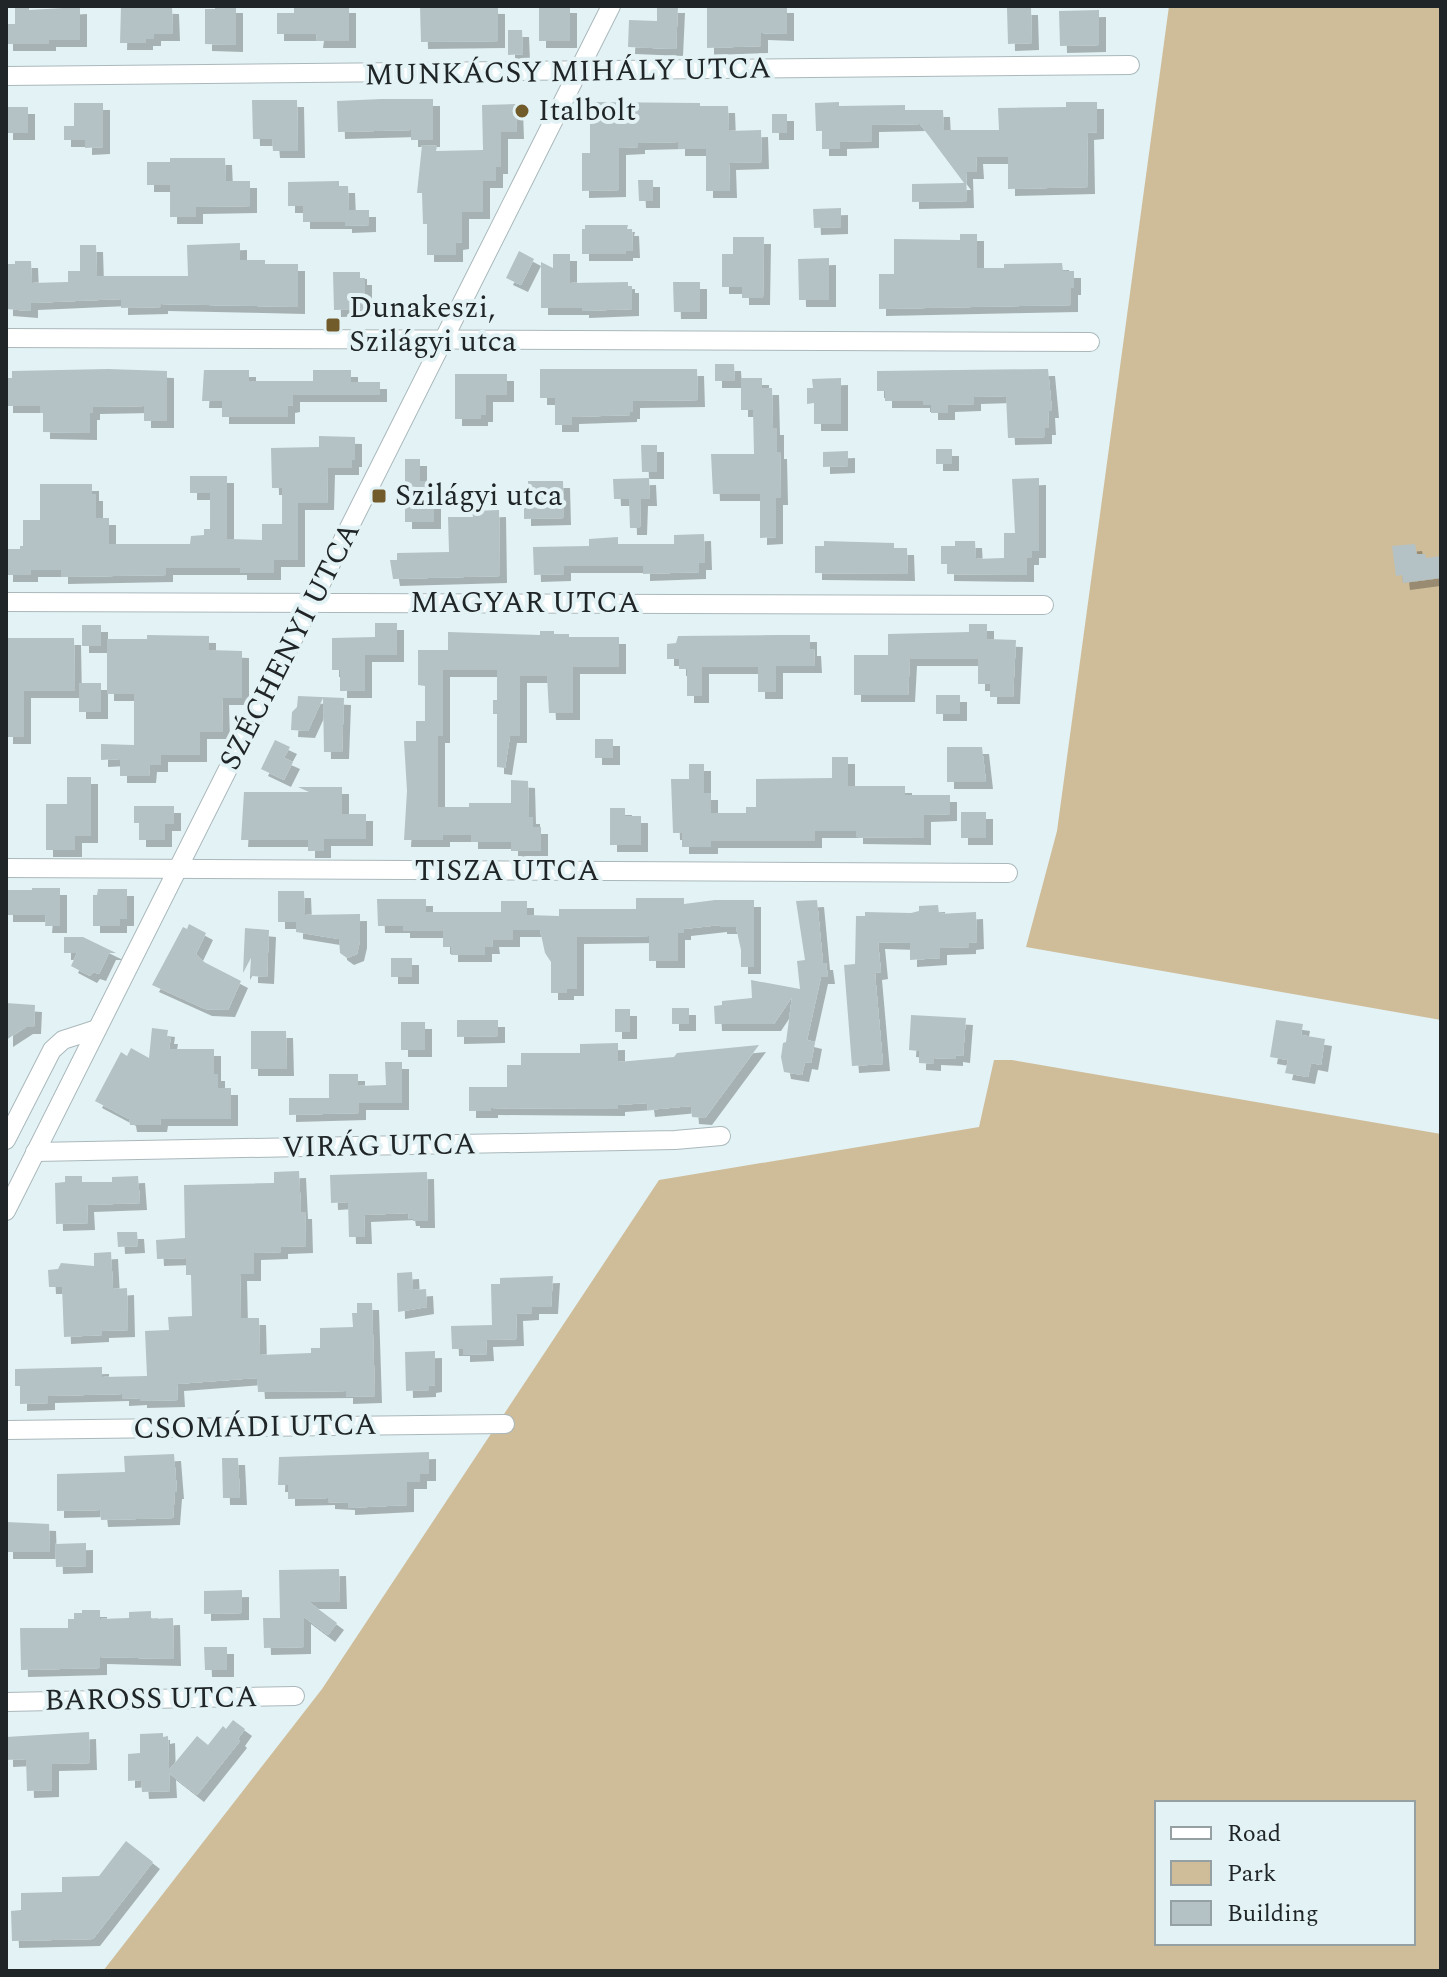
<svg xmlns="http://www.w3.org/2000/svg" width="1447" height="1977" font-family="Spectral,serif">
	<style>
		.green { fill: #cfbd9a; fill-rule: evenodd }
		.building { fill: #b4c2c5; filter: url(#shadow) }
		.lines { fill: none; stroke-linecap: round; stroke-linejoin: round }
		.minor-casing { stroke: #aab8bb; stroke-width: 20 }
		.minor { stroke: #fff; stroke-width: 18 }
		.poi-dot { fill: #725b2b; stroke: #e3f2f5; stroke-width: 3 }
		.labels { text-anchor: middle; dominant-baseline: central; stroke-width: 8; stroke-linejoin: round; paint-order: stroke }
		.street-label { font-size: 30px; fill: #202527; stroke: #e3f2f5 }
		.poi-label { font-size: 30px; fill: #202527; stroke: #e3f2f5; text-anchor: start }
	</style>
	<defs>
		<filter id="shadow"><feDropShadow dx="7" dy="7" stdDeviation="0" flood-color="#0004"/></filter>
	</defs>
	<rect width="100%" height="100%" fill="#e3f2f5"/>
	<g class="green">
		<polygon points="1169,6 1441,6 1441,1020 1026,947 1057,831"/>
		<path d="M994,1060h18l429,74v837h-1338l219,-282 337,-509 320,-53zM1157,1803h256v140h-256z"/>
	</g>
	<g class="building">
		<polygon points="121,6 172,7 173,34 154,34 154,39 146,39 146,43 120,43"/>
		<polygon points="215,6 236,6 236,45 205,44 205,9 215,9"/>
		<polygon points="294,6 349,6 349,41 316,41 317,34 277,34 277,13 294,13"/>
		<polygon points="420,6 498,7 498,41 421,42"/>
		<polygon points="548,6 570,6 570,41 539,41 539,8 548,8"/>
		<polygon points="657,6 678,6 676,49 628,47 629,20 657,21"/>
		<polygon points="707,6 787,6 787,34 761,33 761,46 707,48"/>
		<polygon points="15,7 29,7 29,10 80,7 80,40 49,40 49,44 6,44 6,24 15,24"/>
		<polygon points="1007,8 1031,8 1032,43 1008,44"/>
		<polygon points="1099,10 1099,45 1060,46 1059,11"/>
		<polygon points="508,30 522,30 523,54 508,55"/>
		<polygon points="381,99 433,99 433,140 411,140 411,130 338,132 337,101"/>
		<polygon points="252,100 297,100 298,151 273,151 272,139 253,139"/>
		<polygon points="590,102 700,103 700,106 728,106 729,131 761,130 762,162 729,163 730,191 706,191 706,149 678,149 678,142 638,143 638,147 619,148 619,190 582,191 582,153 590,153"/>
		<polygon points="839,102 839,106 905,105 905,110 943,110 944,130 999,130 998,108 1066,107 1066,102 1097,102 1097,132 1087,133 1088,187 1008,189 1008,157 976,157 977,172 966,172 967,201 912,202 912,184 964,183 920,124 872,125 872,141 840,142 840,149 822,149 822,131 816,131 815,103"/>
		<polygon points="74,103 103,103 103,147 85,148 85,140 64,140 64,126 74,126"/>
		<polygon points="516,104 517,132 501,132 501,167 496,167 496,181 483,181 483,212 462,212 462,242 456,243 456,255 427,255 427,224 423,224 422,193 417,193 422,145 437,146 436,151 483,150 482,105"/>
		<rect x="6" y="107" width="22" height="26"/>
		<rect x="772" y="114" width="15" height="19"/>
		<polygon points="170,158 225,158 226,181 250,181 250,206 196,207 196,217 170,217 170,185 147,185 147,162 170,162"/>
		<polygon points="638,180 653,180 653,201 639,201"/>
		<polygon points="339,181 339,186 348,186 349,210 369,210 369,225 345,226 345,222 303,222 303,206 288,206 288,182"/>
		<polygon points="841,208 841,227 814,228 813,209"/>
		<polygon points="585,225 628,225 627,229 632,229 633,251 626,251 626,254 582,254 582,229 585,229"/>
		<polygon points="960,234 977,234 977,268 1004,268 1004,264 1062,263 1063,271 1074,271 1074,288 1071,288 1071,305 879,309 879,274 894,274 894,239 960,240"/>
		<polygon points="733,237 764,237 763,298 742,298 742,287 722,287 722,254 733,254"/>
		<polygon points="240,243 240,260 265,260 265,264 298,264 298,307 161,304 161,307 121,308 121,299 31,303 31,311 6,309 6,264 15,264 15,261 31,261 32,283 68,282 68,271 80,271 80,245 96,245 97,276 188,276 187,245"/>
		<polygon points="519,251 534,259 521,285 506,278"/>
		<polygon points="553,254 570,254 570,283 628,282 628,286 632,286 632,309 582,311 582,308 541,308 541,262 553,268"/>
		<polygon points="829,258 829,300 799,300 798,259"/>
		<polygon points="333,272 360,272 360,278 365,278 365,309 334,310"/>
		<polygon points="673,282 700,282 700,312 674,312"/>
		<polygon points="715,364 734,364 735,381 715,381"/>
		<polygon points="108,369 167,371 167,421 144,421 144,406 93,407 93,413 90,413 90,433 43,432 43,413 40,413 40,406 6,406 6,378 12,378 12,371"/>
		<polygon points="540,369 697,369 698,400 633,401 633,412 630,412 630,415 572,417 572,425 555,425 555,398 540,398"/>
		<polygon points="1048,369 1052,411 1048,411 1049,428 1045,428 1045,437 1008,438 1006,396 974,397 974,404 948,405 948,413 931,413 931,405 923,405 923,401 885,401 885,391 877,391 877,371"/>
		<polygon points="204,370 249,370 249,381 313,381 313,370 351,370 351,382 380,382 380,395 293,395 293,405 288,406 288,417 222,417 222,401 202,401"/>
		<polygon points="455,374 507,374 507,395 486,395 486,415 481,415 481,419 455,419"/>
		<polygon points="741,378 762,378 762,388 772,388 773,428 777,428 777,452 780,452 781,498 776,498 776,537 760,538 760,494 713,494 711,454 754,454 753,410 741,410"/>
		<polygon points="841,378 841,424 814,424 814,403 807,404 807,388 813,388 812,379"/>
		<polygon points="319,436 355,437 355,460 352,460 352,468 328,468 327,503 298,503 298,560 274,560 274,573 240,573 240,568 166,568 166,575 61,577 61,570 31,570 31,575 6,575 6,549 20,549 20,546 23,546 23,520 40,520 40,484 92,484 92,494 96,494 96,518 109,518 109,544 190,544 191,536 204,535 204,529 210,529 210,493 190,493 190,476 227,476 227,539 262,540 262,524 282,524 282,488 272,488 271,448 319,447"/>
		<polygon points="641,445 657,445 657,472 642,472"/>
		<rect x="936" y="449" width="16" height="15"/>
		<polygon points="848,451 848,466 823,467 823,452"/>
		<polygon points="405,459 420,459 420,481 434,481 434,522 405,522"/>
		<polygon points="649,478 650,499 641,499 640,528 630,528 629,499 614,499 613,479"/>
		<polygon points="1039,478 1039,551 1032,551 1032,558 1027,558 1027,575 947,574 947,564 941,564 941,546 955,546 955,541 975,541 976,559 1004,558 1004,533 1015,533 1012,479"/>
		<polygon points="528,481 563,481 564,518 524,519 524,486 528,486"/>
		<polygon points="499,510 500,576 393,579 390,560 397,560 397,553 449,552 448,517 473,517 472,511"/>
		<polygon points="704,534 705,563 699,563 699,572 643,574 643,566 564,566 564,574 534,575 533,547 589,546 589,539 618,537 618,544 674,544 674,535"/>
		<polygon points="824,541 894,543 894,548 907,548 908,574 815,573 815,546 824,546"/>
		<polygon points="1415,544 1417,554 1425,554 1426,558 1441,556 1441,578 1403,583 1402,575 1396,576 1392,546"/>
		<polygon points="375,623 397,623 397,655 365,655 365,691 340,691 340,670 332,670 332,638 375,637"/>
		<polygon points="969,624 987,624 987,639 1016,640 1013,697 990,697 990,684 978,684 978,659 910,659 908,695 854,695 854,655 888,655 888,634 969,632"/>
		<rect x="82" y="625" width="19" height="21"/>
		<polygon points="540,631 554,631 554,634 569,634 569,637 619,637 619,667 573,667 573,713 549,713 547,676 520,676 520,736 510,736 505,768 497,767 497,714 493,714 493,700 497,700 497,670 443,670 443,736 438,736 438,807 469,807 469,803 511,803 511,780 528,781 529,817 533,817 533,827 541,827 541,851 511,851 511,842 471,842 471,835 443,835 443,840 404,840 407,791 404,741 416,741 416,721 425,721 425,686 418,685 418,650 448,650 448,632 540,635"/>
		<polygon points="147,635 209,636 209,650 242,651 242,698 222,698 223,732 200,732 200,755 161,755 161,765 150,765 149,776 120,776 120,759 101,760 101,744 134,745 134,694 107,694 107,639 147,639"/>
		<polygon points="779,635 810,635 810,649 814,649 815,666 776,666 776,692 758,692 758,667 702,667 702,696 687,696 687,669 679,669 679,659 667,659 667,644 676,643 678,636"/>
		<polygon points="6,638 74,638 75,691 24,691 24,737 6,737"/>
		<rect x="79" y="683" width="22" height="29"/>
		<rect x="936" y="695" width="24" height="19"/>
		<polygon points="298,696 344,698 342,752 324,752 323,698 308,731 291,730 292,712 297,707"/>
		<rect x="595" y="739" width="18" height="19"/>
		<polygon points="275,740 290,747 284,758 293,762 284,780 261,769"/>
		<polygon points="947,747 982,747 986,782 947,782"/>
		<polygon points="832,757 848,757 848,786 905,786 905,795 950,795 950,814 924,815 924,838 856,837 856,831 815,831 815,841 711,841 711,847 682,847 682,833 673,833 671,779 689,779 689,764 704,764 704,793 711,793 711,813 746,813 746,807 756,807 756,779 832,778"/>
		<polygon points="67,777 91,777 91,836 75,836 75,850 46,850 46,804 67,804"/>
		<polygon points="298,787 342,787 342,814 366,814 366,839 324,839 324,851 308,851 308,840 241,840 244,792 309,792"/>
		<polygon points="134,806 174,806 174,824 165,824 165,840 139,840 139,823 134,823"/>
		<polygon points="610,808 625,808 625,816 641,816 641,845 610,845"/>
		<rect x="961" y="812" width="25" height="26"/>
		<polygon points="32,888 60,888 60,926 45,926 46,915 6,915 6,890 32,890"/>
		<polygon points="98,889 127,889 127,919 120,919 120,926 93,926 93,895 97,895"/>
		<polygon points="278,891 304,891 305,915 360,914 360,941 357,954 347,958 340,953 339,939 296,932 296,922 278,922"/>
		<polygon points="636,898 684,898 684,904 715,900 754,900 754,967 741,967 741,950 736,927 720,927 720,925 684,929 684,933 678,933 678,961 649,961 649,936 577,937 577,989 567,989 567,993 551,993 551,962 545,953 540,930 513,930 513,940 492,940 493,947 485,947 485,955 451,955 451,947 443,947 443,931 403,931 403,926 378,926 377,899 426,899 426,912 501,912 501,901 527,901 527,915 559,916 559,909 636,909"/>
		<polygon points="817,900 823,963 826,963 828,977 821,977 807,1040 815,1042 811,1063 805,1062 802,1075 784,1072 781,1057 783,1043 786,1042 792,997 774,1024 715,1024 714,1006 722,1005 722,1001 752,998 751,980 800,989 797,961 805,960 796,901"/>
		<polygon points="938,905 939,914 976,912 977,942 969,943 969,947 940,948 940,958 910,960 910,943 878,942 881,972 875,973 883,1064 852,1066 844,965 855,964 856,916 865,916 865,912 911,913 919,911 919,906"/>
		<polygon points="189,924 206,933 196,954 204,962 241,981 228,1010 205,1009 152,985 183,927 187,929"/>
		<polygon points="245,928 269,930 267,977 251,976 251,958 243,973"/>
		<polygon points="64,937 83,937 116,953 109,953 99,974 93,972 90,976 71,966 77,953 64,953"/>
		<rect x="391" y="958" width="21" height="19"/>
		<polygon points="6,1003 35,1005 34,1027 26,1027 6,1040"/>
		<rect x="672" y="1008" width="17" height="16"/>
		<rect x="615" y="1009" width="15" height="23"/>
		<polygon points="911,1015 966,1018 963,1056 956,1055 956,1059 934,1058 934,1064 919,1063 919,1051 909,1050"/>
		<polygon points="457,1020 498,1020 498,1036 457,1037"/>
		<polygon points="1276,1020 1303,1024 1301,1035 1325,1039 1321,1065 1311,1063 1308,1077 1285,1073 1288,1060 1270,1057"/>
		<rect x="401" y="1022" width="24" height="28"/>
		<polygon points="152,1028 168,1030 167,1037 171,1037 169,1049 214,1049 214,1074 218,1074 218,1088 231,1088 231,1119 161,1119 160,1125 130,1125 129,1119 95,1101 121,1052 127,1056 131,1048 149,1058"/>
		<polygon points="251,1031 286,1031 287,1069 251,1069"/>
		<polygon points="618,1043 618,1062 674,1057 677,1053 759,1045 705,1118 692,1117 691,1106 648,1110 647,1103 618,1105 618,1109 491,1108 491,1111 469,1111 469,1087 507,1087 507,1065 521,1065 521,1053 580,1053 580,1044"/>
		<polygon points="385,1062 402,1062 402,1103 359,1103 359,1113 289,1115 289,1098 329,1098 329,1074 358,1074 358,1086 386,1085"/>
		<polygon points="299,1171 301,1212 305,1212 306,1246 281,1247 281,1252 254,1253 254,1274 240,1274 241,1318 259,1318 260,1355 311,1353 311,1348 320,1348 320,1328 353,1327 352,1313 357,1313 357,1303 372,1303 375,1396 346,1397 346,1391 258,1392 257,1378 177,1384 178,1400 140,1401 140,1398 122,1399 122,1394 48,1396 48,1403 20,1404 20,1386 15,1386 15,1369 102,1367 102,1377 147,1376 145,1331 169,1330 168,1317 192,1316 191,1275 186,1275 186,1258 157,1259 156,1240 185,1238 184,1185 274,1183 274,1172"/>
		<polygon points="427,1172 428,1221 413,1221 413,1219 409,1219 408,1213 364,1215 365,1237 349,1237 348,1202 331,1203 330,1175"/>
		<polygon points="65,1176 82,1176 82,1182 112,1182 112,1177 138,1176 140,1203 87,1205 88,1223 56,1224 55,1183 65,1182"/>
		<polygon points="117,1232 137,1232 138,1246 118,1247"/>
		<polygon points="111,1252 113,1289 127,1288 128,1330 102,1331 102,1335 64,1337 62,1287 49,1287 48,1270 58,1269 61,1263 94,1266 94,1253"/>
		<polygon points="412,1272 413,1290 426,1289 427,1307 398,1312 397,1273"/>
		<polygon points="553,1276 551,1307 532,1307 532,1313 516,1314 517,1339 486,1340 487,1354 463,1355 463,1349 452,1349 451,1326 492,1325 491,1284 500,1284 500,1278"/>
		<polygon points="435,1351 435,1385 429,1386 429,1390 406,1391 405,1352"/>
		<polygon points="429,1452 429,1474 420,1474 420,1482 407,1482 407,1505 348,1508 348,1503 328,1502 328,1498 288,1499 288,1485 278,1485 279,1457"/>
		<polygon points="174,1454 177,1492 175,1492 173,1518 101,1520 100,1510 57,1511 57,1474 125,1472 124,1456"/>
		<polygon points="222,1458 238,1458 240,1498 223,1498"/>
		<polygon points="6,1522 49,1524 50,1552 6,1552"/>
		<polygon points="86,1543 86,1566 56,1567 55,1544"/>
		<polygon points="339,1569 340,1602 309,1602 337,1623 328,1635 304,1617 304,1647 264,1648 263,1618 280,1618 279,1570"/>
		<polygon points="242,1590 242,1613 204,1614 204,1591"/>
		<polygon points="82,1610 100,1610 100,1619 129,1618 129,1612 151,1611 151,1619 173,1618 174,1659 100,1657 100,1668 21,1670 20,1628 68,1628 68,1619 74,1619 74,1613 82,1613"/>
		<polygon points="204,1647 227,1647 227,1670 205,1670"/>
		<polygon points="233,1720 245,1729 238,1739 240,1741 197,1795 169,1773 170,1791 142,1792 141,1780 128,1781 128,1754 140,1753 140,1734 163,1733 163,1737 168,1736 169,1770 197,1736 208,1745 223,1726 226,1729"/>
		<polygon points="89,1732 90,1763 52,1764 52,1790 27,1791 26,1759 6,1760 6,1737"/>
		<polygon points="126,1841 153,1862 93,1939 12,1941 11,1911 21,1910 21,1893 62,1892 62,1877 99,1876"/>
	</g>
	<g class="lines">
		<g class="minor-casing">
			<g id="minor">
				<polyline points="6,76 1130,65"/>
				<polyline points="6,338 1090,342"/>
				<polyline points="6,602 1044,605"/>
				<polyline points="6,868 1008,873"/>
				<polyline points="6,1140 52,1050 63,1040 97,1029"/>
				<polyline points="35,1152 675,1140 721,1136"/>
				<polyline points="6,1211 611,6"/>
				<polyline points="6,1430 505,1424"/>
				<polyline points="6,1702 295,1696"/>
			</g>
		</g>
		<use href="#minor" class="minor"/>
	</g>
	<g class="poi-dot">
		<circle cx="522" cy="111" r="8"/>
		<rect x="325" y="317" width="16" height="16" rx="4"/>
		<rect x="371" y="488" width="16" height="16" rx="4"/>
	</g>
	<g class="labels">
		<g class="street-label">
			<text transform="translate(568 72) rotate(-1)">MUNKÁCSY MIHÁLY UTCA</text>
			<text x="525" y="603">MAGYAR UTCA</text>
			<text transform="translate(290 646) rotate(-63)">SZÉCHENYI UTCA</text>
			<text x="507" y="871">TISZA UTCA</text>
			<text transform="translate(379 1146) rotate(-1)">VIRÁG UTCA</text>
			<text transform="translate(255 1427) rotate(-1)">CSOMÁDI UTCA</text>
			<text transform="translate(151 1699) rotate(-1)">BAROSS UTCA</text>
		</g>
		<g class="poi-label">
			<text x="538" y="111">Italbolt</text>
			<text x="349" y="308">Dunakeszi,<tspan x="349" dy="34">Szilágyi utca</tspan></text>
			<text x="395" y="496">Szilágyi utca</text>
		</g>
	</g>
	<rect width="1447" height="1977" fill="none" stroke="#202527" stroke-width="16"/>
	<rect x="1155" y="1801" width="260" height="144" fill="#e3f2f5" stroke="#95a0a3" stroke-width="2"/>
	<rect x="1171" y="1827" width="40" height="12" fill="#ffffff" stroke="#95a0a3" stroke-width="2"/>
	<text x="1227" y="1841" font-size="24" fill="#202527">Road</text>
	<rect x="1171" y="1861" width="40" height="24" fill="#cfbd9a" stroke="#95a0a3" stroke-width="2"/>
	<text x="1227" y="1881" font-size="24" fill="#202527">Park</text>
	<rect x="1171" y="1901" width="40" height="24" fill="#b4c2c5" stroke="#95a0a3" stroke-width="2"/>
	<text x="1227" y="1921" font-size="24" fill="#202527">Building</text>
</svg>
